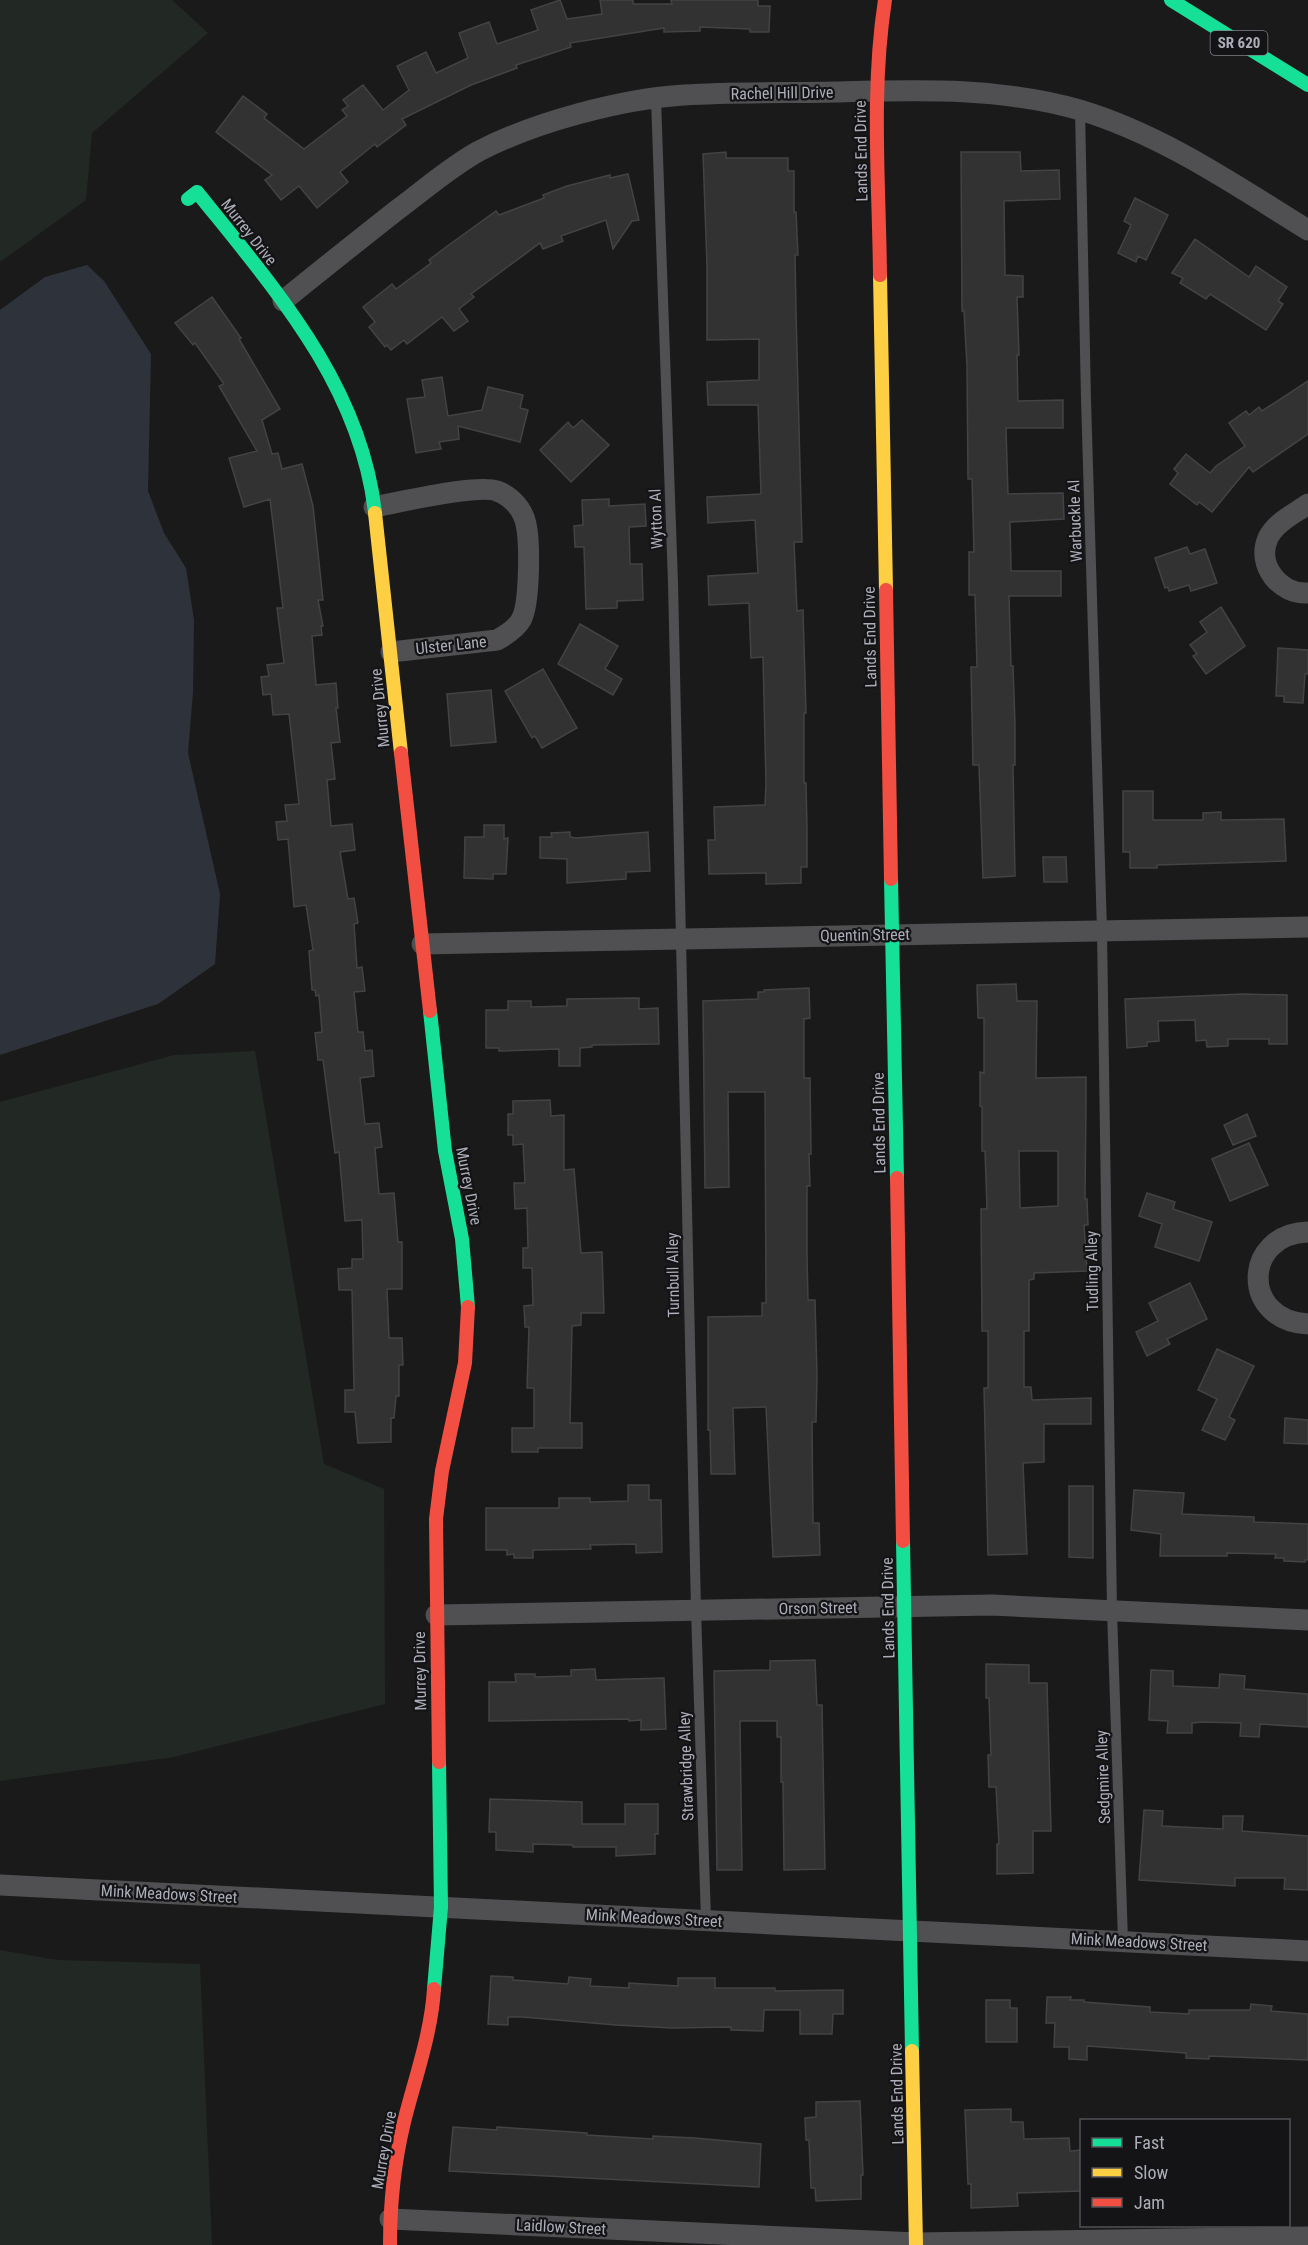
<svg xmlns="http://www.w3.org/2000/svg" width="1308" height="2245" font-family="'Roboto Condensed',sans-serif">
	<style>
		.green { fill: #222924 }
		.water { fill: #2e333b }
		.building { fill: #323232; stroke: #434346; stroke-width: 1.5; fill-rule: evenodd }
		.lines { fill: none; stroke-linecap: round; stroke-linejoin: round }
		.lane { stroke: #505053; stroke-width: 10 }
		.street { stroke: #505053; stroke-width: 21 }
		.fast { stroke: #16e098; stroke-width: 14 }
		.slow { stroke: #ffcf43; stroke-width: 14 }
		.jam { stroke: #f24e42; stroke-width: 14 }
		.labels { text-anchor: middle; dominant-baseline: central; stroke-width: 4.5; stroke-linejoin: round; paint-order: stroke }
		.shield { fill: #141416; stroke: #7e8088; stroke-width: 1.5 }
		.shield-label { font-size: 15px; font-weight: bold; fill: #acaeb9 }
		.street-label { font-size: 16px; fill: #acaeb9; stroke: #141416 }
	</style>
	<rect width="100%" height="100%" fill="#1a1a1a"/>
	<g class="green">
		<polygon points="0,0 172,0 208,33 92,133 86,200 0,262"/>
		<polygon points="255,1051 324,1464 384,1489 385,1704 174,1757 0,1781 0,1102 174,1055"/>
		<polygon points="0,1950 57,1960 200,1964 212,2245 0,2245"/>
	</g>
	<polygon class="water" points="87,265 104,281 151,354 148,491 164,533 186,568 194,620 193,692 188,753 220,894 215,964 158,1004 0,1055 0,310 45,277"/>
	<g class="building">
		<polygon points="560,0 567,19 602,14 600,0 633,0 633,4 672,4 671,0 758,0 758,6 770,6 769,32 750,32 750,29 700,27 700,31 664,32 664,28 570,43 571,47 516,65 517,68 471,85 402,119 406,125 377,147 375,144 340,172 348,182 317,208 299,186 281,200 265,180 272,175 216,132 243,96 267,114 264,118 304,149 347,116 342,110 348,106 343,100 363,85 383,110 409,90 397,66 426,52 436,73 468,58 459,33 489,22 497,44 538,30 531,10"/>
		<polygon points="726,152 726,158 788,158 788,171 794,171 794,212 796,212 798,255 795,255 796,312 802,542 794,542 797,611 803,610 806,713 804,713 804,783 806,783 807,827 807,867 801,867 801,883 766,884 766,873 709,874 708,840 715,840 714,807 765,805 766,784 763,657 751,658 749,603 709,605 708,576 758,573 755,520 708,523 707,497 761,494 758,405 708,405 707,382 759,380 759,339 707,340 707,266 703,154"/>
		<polygon points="961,152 1020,152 1021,171 1059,170 1060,199 1004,201 1005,275 1023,276 1023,297 1017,297 1019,355 1017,355 1018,401 1063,400 1063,428 1006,428 1008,494 1063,493 1064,519 1010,522 1011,571 1061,571 1061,596 1009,596 1011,666 1013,666 1015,724 1015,765 1013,765 1015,876 983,878 979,765 973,765 971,667 977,667 975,595 969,595 969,552 974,552 972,479 968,479 967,366 964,311 962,311"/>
		<polygon points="628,174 639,220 632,221 613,249 606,220 561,236 563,241 543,249 540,243 471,294 474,297 459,309 468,321 454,331 442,317 407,344 404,340 391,350 387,345 385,347 369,327 375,322 363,307 392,284 396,289 431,263 429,260 446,247 496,211 499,215 544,198 543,195 567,186 610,175 610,178"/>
		<polygon points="1135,198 1168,215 1146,260 1138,256 1136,262 1118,253 1131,225 1124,221"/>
		<polygon points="1195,239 1249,277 1256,266 1287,287 1278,301 1283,304 1266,330 1210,294 1206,299 1180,283 1183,278 1172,273"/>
		<polygon points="212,297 241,338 239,339 280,409 262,420 272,454 278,453 282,469 302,464 313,506 323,600 318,600 323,626 321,626 322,635 312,636 316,685 336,683 338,708 336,708 340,742 331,743 335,779 327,780 331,826 352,824 355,850 340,852 348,899 354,898 358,923 354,924 357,968 362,967 365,991 354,992 358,1032 363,1032 365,1051 372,1050 374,1076 360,1078 365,1124 379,1123 382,1147 375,1148 379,1194 394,1193 398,1242 402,1242 402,1289 387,1289 389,1338 402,1338 403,1365 399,1365 399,1396 396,1396 394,1418 391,1418 391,1442 358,1443 355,1412 345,1412 345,1390 354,1390 352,1290 339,1290 338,1269 352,1268 352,1259 363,1259 362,1220 345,1221 339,1152 335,1153 323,1060 318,1060 315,1033 322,1032 319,995 316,996 315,990 312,990 309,951 313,950 306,905 294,907 288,839 278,840 276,822 287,821 285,805 299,804 289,714 273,715 271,694 263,695 261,677 269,676 267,665 284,663 277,608 283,608 270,499 244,507 229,458 257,451 219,386 224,384 195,343 193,345 175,323"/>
		<polygon points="442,377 448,416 482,410 488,387 523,395 520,408 528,410 520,442 458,426 459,439 439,442 441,449 416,453 407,399 425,397 422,380"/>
		<polygon points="1308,381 1308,434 1253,472 1249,467 1212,512 1199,502 1197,505 1170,484 1178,473 1174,469 1186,454 1210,473 1216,466 1245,446 1229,423 1246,411 1249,415 1259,407 1262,411"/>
		<polygon points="582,420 609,445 571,482 540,450 568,422 573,428"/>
		<polygon points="609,499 609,506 645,504 646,526 629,527 630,564 642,564 643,600 617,601 617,608 586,609 584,547 575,547 574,526 583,525 582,500"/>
		<polygon points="1187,547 1190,554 1205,549 1217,583 1191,591 1189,585 1169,591 1168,587 1165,588 1155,558"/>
		<polygon points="1221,607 1245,646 1206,674 1193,656 1197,654 1190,645 1207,632 1200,622"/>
		<polygon points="580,624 618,646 605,669 622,679 613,695 558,664"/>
		<polygon points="1278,648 1308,650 1308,674 1305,674 1303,703 1284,702 1284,696 1276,696"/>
		<polygon points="543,669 577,728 542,748 535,736 532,738 505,691"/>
		<polygon points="491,690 496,742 451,746 447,694"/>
		<polygon points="1123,791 1153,791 1153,820 1203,820 1203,813 1221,812 1221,820 1284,819 1286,861 1157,865 1157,868 1130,868 1130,852 1123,852"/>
		<polygon points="484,825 504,825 504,839 508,838 506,874 493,874 493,879 464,878 465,837 484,837"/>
		<polygon points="570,832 570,837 576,838 648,832 650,871 626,872 626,879 567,883 567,859 540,858 540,837 552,837 551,833"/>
		<polygon points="1043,857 1066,857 1067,882 1044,882"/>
		<path d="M1016,984l1,17h20l-1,77 50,-1v27l-1,95h2l1,26h-4l3,46 -53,2v6l-5,1v51h-5v56h7l1,13 59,-2v26h-47v38l-21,1 4,91 -39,1 -4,-167h4v-57h-6l-1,-122h6l-2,-58h-3v-44l-2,-1v-34l4,1v-55h-6l-1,-33zM1019,1151h39v55l-38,2z"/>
		<polygon points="809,988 810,1018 804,1019 804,1078 810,1078 811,1154 809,1154 810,1186 807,1186 807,1255 808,1300 815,1300 817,1376 816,1422 812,1422 813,1523 819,1523 820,1555 773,1557 766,1407 733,1408 735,1474 711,1474 710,1430 708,1430 708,1317 762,1316 762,1303 766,1303 765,1092 728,1092 729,1187 705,1188 703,1001 758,999 758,992 764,992 764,990"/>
		<polygon points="1243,994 1287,995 1287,1044 1269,1044 1269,1039 1228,1039 1228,1046 1207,1047 1206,1040 1196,1041 1195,1020 1158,1021 1159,1041 1147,1042 1147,1046 1127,1048 1125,999"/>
		<polygon points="639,998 639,1009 658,1008 659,1044 592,1045 592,1047 580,1048 580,1066 559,1066 559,1049 499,1051 499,1048 486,1048 486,1010 508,1010 508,1001 531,1001 531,1007 567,1006 567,999"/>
		<polygon points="550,1100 551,1116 564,1115 564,1170 574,1169 581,1253 602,1252 604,1313 581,1313 581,1325 572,1326 570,1423 582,1423 582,1448 538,1448 538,1452 512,1452 512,1428 534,1428 534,1388 527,1388 529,1327 525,1327 524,1306 533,1305 532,1268 523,1268 523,1248 528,1248 527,1208 515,1209 514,1183 525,1183 523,1144 513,1145 513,1135 508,1135 508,1114 513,1114 513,1101"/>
		<polygon points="1247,1114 1256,1136 1233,1145 1224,1125"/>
		<polygon points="1249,1143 1268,1185 1230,1201 1212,1159"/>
		<polygon points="1147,1193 1175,1202 1173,1209 1212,1222 1199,1261 1155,1247 1162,1224 1139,1216"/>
		<polygon points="1190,1283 1207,1319 1167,1339 1170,1344 1147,1356 1136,1332 1158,1321 1149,1303"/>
		<polygon points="1217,1349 1254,1366 1229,1417 1235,1420 1225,1440 1202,1430 1217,1399 1198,1390"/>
		<polygon points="1285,1418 1308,1420 1308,1444 1284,1443"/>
		<polygon points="628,1485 649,1485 649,1500 661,1500 662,1552 636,1553 636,1544 590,1545 591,1549 533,1550 533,1558 514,1558 514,1554 507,1555 507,1550 486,1550 486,1508 559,1508 559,1498 590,1498 590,1502 628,1501"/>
		<polygon points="1069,1486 1093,1486 1093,1558 1069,1557"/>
		<polygon points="1134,1490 1184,1493 1182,1514 1254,1517 1254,1522 1308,1524 1308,1560 1305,1560 1305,1562 1284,1561 1284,1558 1275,1558 1276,1554 1227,1553 1227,1556 1160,1556 1161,1534 1131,1530"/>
		<polygon points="815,1660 817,1705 822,1705 825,1869 784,1870 783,1782 781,1782 781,1737 777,1737 777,1721 740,1721 742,1870 717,1870 714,1671 770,1670 770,1661"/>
		<polygon points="986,1664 1029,1665 1029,1683 1047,1683 1051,1831 1033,1831 1033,1873 997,1874 997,1844 999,1844 996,1787 989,1787 988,1755 991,1755 989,1698 986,1698"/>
		<polygon points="595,1669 596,1680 664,1678 666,1729 641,1730 641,1720 629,1721 629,1719 489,1721 489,1682 516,1682 515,1674 535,1674 535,1677 571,1676 571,1670"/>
		<polygon points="1151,1670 1173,1671 1173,1686 1219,1688 1220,1674 1245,1676 1244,1689 1308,1694 1308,1727 1260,1724 1259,1737 1240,1736 1241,1723 1203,1722 1192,1723 1192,1733 1167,1733 1168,1721 1149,1720"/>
		<polygon points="490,1799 582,1802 582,1824 625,1824 625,1804 658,1804 658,1834 655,1834 655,1854 616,1856 616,1847 573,1847 573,1845 533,1844 533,1852 496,1850 496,1832 489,1832"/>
		<polygon points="1144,1810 1163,1811 1162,1826 1223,1829 1223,1816 1243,1816 1242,1831 1308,1836 1308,1890 1284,1889 1285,1878 1235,1878 1235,1886 1139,1880"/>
		<polygon points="491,1976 513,1977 513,1980 568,1984 569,1977 591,1979 590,1986 629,1988 629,1983 678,1986 678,1978 715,1978 715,1988 775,1988 775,1991 843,1990 843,2014 833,2014 832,2034 800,2034 800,2010 764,2010 763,2031 731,2030 731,2027 672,2028 616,2025 522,2017 508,2017 508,2025 488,2024"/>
		<polygon points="1047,1997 1071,1997 1070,2000 1084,2000 1084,2002 1150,2007 1150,2012 1189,2014 1189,2010 1250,2010 1251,2004 1272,2006 1271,2011 1308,2014 1308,2060 1209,2056 1209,2059 1186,2058 1186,2053 1087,2046 1087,2060 1069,2059 1069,2047 1054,2047 1055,2023 1046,2023"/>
		<polygon points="986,2000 1010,2000 1010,2008 1017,2008 1017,2042 986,2042"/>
		<polygon points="860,2101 863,2175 861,2175 861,2199 816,2201 815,2188 811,2188 809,2140 806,2140 805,2118 816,2117 816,2102"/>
		<polygon points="1011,2109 1011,2122 1023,2122 1024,2139 1069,2138 1070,2151 1082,2150 1082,2191 1017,2193 1018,2206 971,2208 971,2184 968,2184 965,2110"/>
		<polygon points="453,2127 497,2130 497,2127 543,2130 587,2133 587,2135 653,2139 653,2136 695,2138 761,2144 759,2187 449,2171"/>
	</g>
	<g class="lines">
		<g class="lane">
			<polyline points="656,99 673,583 696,1610 706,1920"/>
			<polyline points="1080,110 1086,399 1102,931 1112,1611 1123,1941"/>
		</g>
		<g class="street">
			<path d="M283,301c38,-31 76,-61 114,-91 27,-20 53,-43 82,-59 56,-29 142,-52 205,-56 50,-3 101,-2 151,-3 83,-2 165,-5 245,18 83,25 155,75 228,120"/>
			<path d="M1308,504c-14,10 -32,18 -40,34 -12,27 12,57 40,55"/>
			<path d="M374,507c26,-5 103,-23 123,-16 14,5 26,18 29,33 4,18 4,81 -5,96 -5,9 -15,15 -24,20l-106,12"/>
			<polyline points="422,944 1308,927"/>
			<path d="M1308,1232c-66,2 -67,89 0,92"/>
			<polyline points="436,1615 992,1605 1308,1620"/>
			<polyline points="0,1885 1308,1951"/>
			<polyline points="390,2219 916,2243 1308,2237"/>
		</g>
		<g class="fast">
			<polyline points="1171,0 1308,85"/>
			<path d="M188,199l9,-7c77,96 164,193 178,321"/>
			<polyline points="891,879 897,1178"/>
			<polyline points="430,1011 445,1151 462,1239 468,1307"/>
			<polyline points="903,1541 912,2051"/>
			<polyline points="434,1989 441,1907 439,1762"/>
		</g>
		<g class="slow">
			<polyline points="880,275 886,590"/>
			<polyline points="375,513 401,753"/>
			<polyline points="912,2051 916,2245"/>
		</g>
		<g class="jam">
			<path d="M880,275c-1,-92 -9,-185 5,-275"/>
			<polyline points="886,590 891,879"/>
			<polyline points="401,753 430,1011"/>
			<polyline points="897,1178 903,1541"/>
			<polyline points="439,1762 436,1519 442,1471 465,1363 468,1307"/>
			<path d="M390,2245c0,-42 4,-82 14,-123 11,-44 27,-87 30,-133"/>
		</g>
	</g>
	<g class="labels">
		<rect class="shield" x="1210.5" y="31" width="57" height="24" rx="4.5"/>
		<g class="shield-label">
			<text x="1239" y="43">SR 620</text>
		</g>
		<g class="street-label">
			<text transform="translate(782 93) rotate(-1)">Rachel Hill Drive</text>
			<text transform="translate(861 151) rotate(-91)">Lands End Drive</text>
			<text transform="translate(249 232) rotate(52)">Murrey Drive</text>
			<text transform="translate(656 519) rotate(-92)">Wytton Al</text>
			<text transform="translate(1075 521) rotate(-92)">Warbuckle Al</text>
			<text transform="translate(870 637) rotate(-91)">Lands End Drive</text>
			<text transform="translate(451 645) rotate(-6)">Ulster Lane</text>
			<text transform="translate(380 708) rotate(-96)">Murrey Drive</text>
			<text transform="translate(865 935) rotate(-1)">Quentin Street</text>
			<text transform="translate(879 1123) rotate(-91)">Lands End Drive</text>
			<text transform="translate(469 1186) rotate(79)">Murrey Drive</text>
			<text transform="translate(1092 1271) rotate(-91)">Tudling Alley</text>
			<text transform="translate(673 1275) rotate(-91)">Turnbull Alley</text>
			<text transform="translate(818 1608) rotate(-1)">Orson Street</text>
			<text transform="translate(888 1608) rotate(-91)">Lands End Drive</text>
			<text transform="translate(420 1671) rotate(-91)">Murrey Drive</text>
			<text transform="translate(686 1766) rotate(-92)">Strawbridge Alley</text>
			<text transform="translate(1103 1777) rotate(-92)">Sedgmire Alley</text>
			<text transform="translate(169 1894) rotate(3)">Mink Meadows Street</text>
			<text transform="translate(654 1918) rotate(3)">Mink Meadows Street</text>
			<text transform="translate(1139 1942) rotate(3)">Mink Meadows Street</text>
			<text transform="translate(897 2094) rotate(-91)">Lands End Drive</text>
			<text transform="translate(384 2150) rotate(-80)">Murrey Drive</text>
			<text transform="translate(561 2227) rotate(3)">Laidlow Street</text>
		</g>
	</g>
	<rect x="1080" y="2119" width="210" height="108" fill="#141416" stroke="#515257" stroke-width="1.5"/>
	<rect x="1092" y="2138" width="30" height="9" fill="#16e098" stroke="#515257" stroke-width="1.5"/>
	<text x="1134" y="2149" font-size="18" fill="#acaeb9">Fast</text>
	<rect x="1092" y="2168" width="30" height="9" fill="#ffcf43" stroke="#515257" stroke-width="1.5"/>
	<text x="1134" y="2179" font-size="18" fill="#acaeb9">Slow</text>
	<rect x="1092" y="2198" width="30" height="9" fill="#f24e42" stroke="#515257" stroke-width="1.5"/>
	<text x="1134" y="2209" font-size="18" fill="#acaeb9">Jam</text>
</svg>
